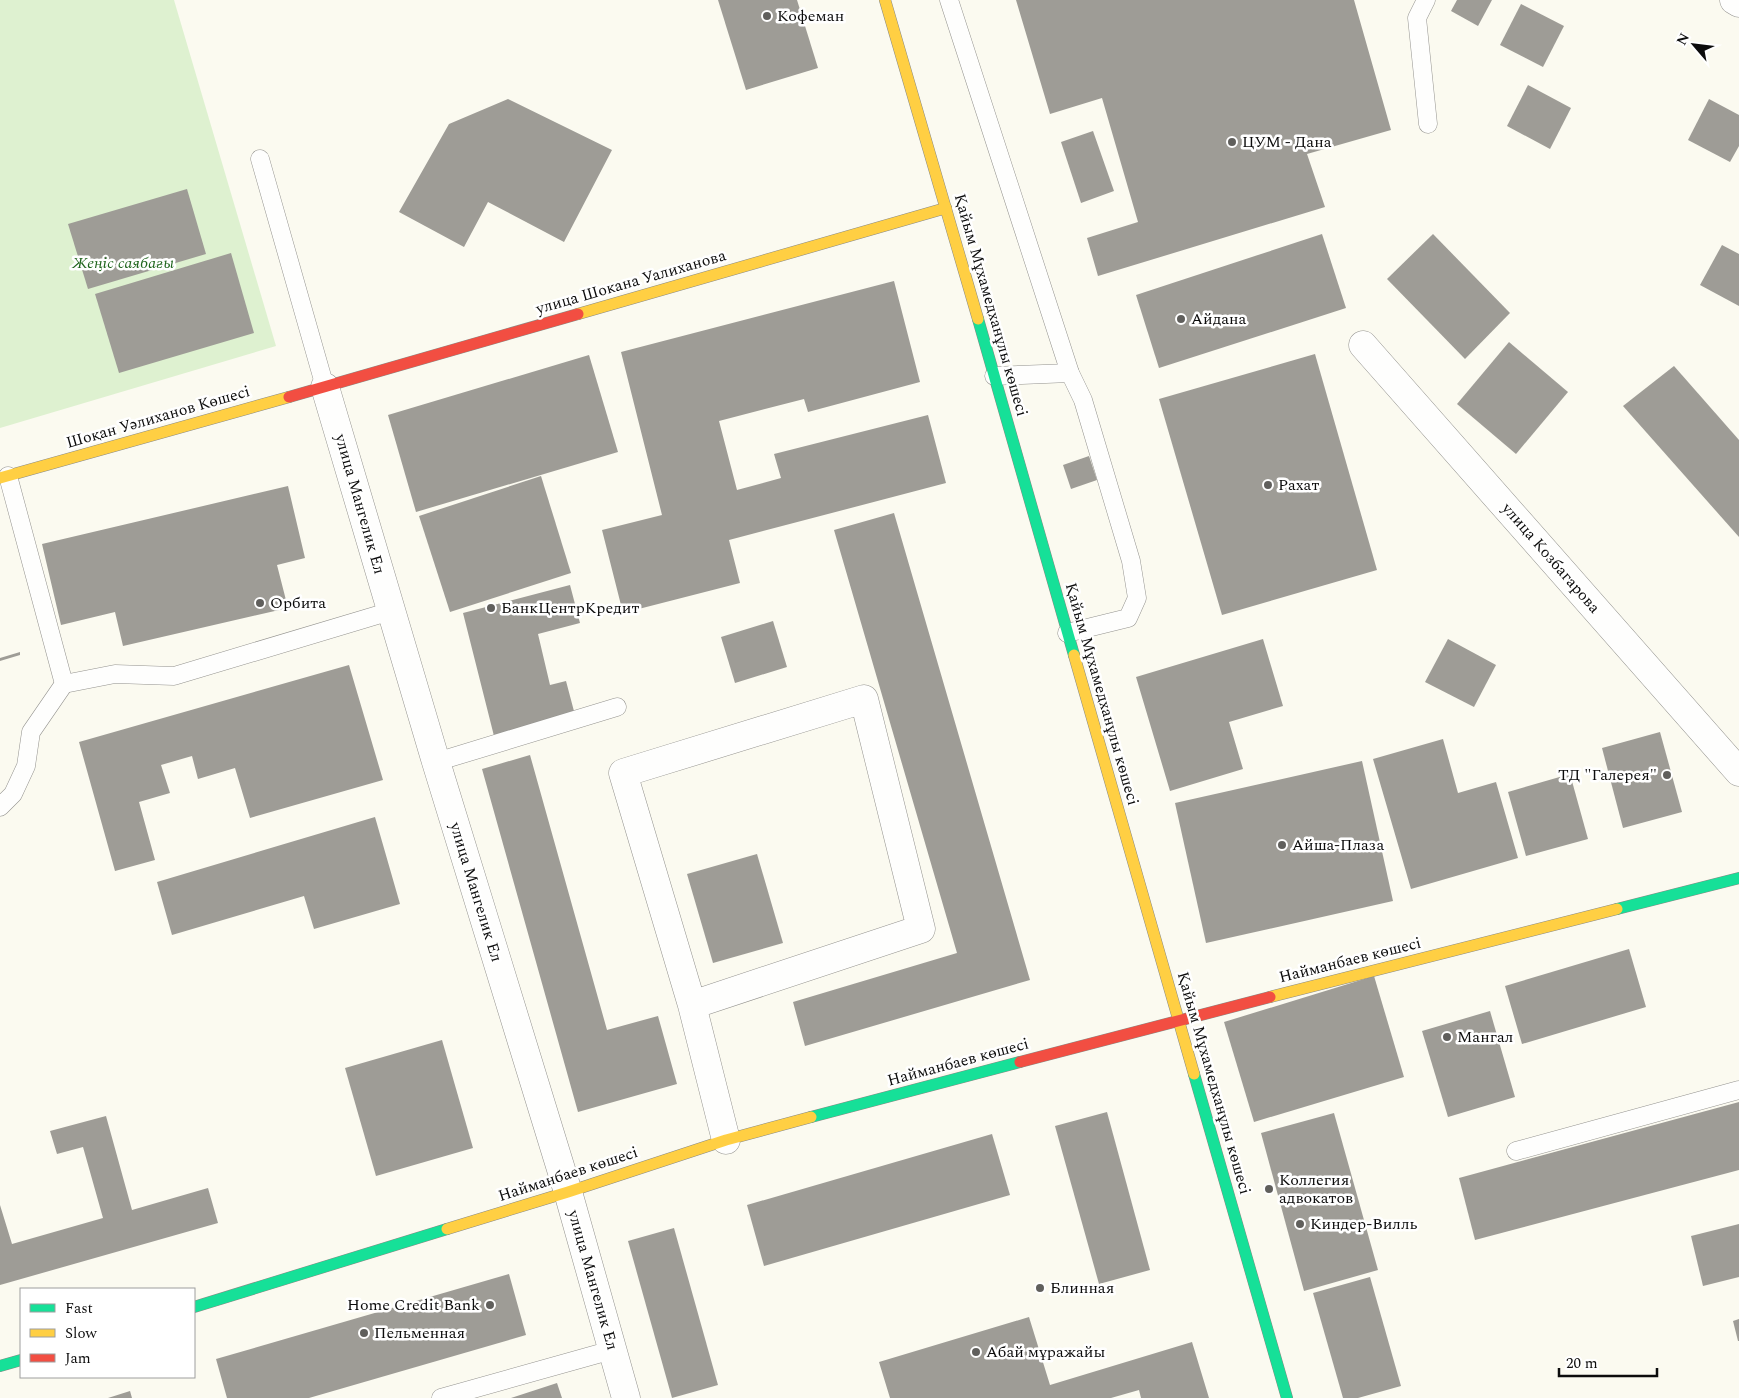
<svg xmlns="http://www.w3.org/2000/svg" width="1739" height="1398" font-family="Spectral,serif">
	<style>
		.green { fill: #def1d0 }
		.building { fill: #9e9c96 }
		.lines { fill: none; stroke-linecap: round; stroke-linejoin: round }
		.lane-casing { stroke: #94938f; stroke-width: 19 }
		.street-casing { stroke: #94938f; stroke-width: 29 }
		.fast-casing { stroke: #8a8a85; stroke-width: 12 }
		.slow-casing { stroke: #8a8a85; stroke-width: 12 }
		.jam-casing { stroke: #8a8a85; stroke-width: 12 }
		.lane { stroke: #fefefd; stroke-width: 18 }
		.street { stroke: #fefefd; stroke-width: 28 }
		.fast { stroke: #16e098; stroke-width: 11 }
		.slow { stroke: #ffcf43; stroke-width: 11 }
		.jam { stroke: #f24e42; stroke-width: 11 }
		.poi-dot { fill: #605f5c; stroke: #fff; stroke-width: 2 }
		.labels { text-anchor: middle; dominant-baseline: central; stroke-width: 5; stroke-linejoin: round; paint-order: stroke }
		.poi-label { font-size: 16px; fill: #0c0c0c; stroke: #fff; text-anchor: start }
		.park-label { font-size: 16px; font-style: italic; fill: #1f651c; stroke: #fff }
		.street-label { font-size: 16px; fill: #0c0c0c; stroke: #fff }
	</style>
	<rect width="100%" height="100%" fill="#fbfaf0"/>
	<polygon class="green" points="0,0 174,0 276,346 0,428"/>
	<g class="building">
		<polygon points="718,0 797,0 818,68 746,90"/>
		<polygon points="1016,0 1354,0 1391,130 1307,154 1325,207 1098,276 1087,238 1138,222 1102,98 1050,114"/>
		<polygon points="1457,0 1492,0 1478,26 1451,11"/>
		<polygon points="1521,4 1564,26 1543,67 1500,45"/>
		<polygon points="1528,85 1571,108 1550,149 1507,126"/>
		<polygon points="508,99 612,150 564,242 488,202 464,247 399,212 449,124"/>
		<polygon points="1709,99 1739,115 1739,146 1730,162 1688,140"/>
		<polygon points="1093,131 1114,191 1081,203 1061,142"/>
		<polygon points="187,189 206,254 88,289 68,224"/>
		<polygon points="1322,234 1346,308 1159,368 1136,295"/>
		<polygon points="1433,234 1510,313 1465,359 1387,279"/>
		<polygon points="1722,245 1739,254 1739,306 1700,285"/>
		<polygon points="231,253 254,333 119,373 95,294"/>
		<polygon points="894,281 920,382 808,412 804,399 719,421 737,490 781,478 774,454 928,415 946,483 729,540 740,583 623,613 602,530 662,515 621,352"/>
		<polygon points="1509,342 1568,392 1516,454 1457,404"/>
		<polygon points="1315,354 1377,570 1222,615 1159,399"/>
		<polygon points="589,355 618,452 416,512 388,415"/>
		<polygon points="1674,366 1739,440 1739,537 1623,406"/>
		<polygon points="1089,456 1097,480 1071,489 1063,465"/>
		<polygon points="541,476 571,573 450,612 419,516"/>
		<polygon points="288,486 305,558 277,565 288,608 123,646 115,612 61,625 42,544"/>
		<polygon points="894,513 1030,980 805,1046 793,1002 957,953 834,530"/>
		<polygon points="570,585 580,623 538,634 550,685 566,681 575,715 494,736 463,613"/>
		<polygon points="773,621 787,667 735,683 721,637"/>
		<polygon points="1263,639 1283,706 1229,722 1243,769 1170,791 1136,677"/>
		<polygon points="1448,639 1496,665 1474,707 1425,682"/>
		<polygon points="20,652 20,655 0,661 0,658"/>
		<polygon points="349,665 383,780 250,818 235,768 198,779 192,756 161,765 170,793 139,802 155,860 115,871 79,742"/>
		<polygon points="1660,732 1682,812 1623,828 1602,748"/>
		<polygon points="1443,739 1458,793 1496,782 1518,858 1411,889 1373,759"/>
		<polygon points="530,755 607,1030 658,1016 677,1084 578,1112 482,769"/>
		<polygon points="1362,761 1393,901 1206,943 1175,803"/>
		<polygon points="1570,774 1588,839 1526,856 1508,792"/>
		<polygon points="375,817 400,904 314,929 304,896 172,935 157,882"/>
		<polygon points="757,854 783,943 713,963 687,874"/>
		<polygon points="1629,949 1646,1007 1522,1044 1505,986"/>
		<polygon points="1374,976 1404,1077 1254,1122 1224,1022"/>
		<polygon points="1490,1011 1515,1097 1448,1117 1422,1031"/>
		<polygon points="442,1040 473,1148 376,1176 345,1068"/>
		<polygon points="1739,1102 1739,1170 1475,1240 1459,1178"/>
		<polygon points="1107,1112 1150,1270 1099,1284 1055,1126"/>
		<polygon points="1334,1113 1378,1270 1304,1291 1261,1133"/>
		<polygon points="106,1116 132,1210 208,1188 218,1223 0,1285 0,1205 12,1244 103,1218 83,1147 57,1154 50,1131"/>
		<polygon points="992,1134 1010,1195 764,1266 747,1205"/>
		<polygon points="1739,1224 1739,1277 1703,1286 1691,1236"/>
		<polygon points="674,1228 718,1385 672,1398 628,1241"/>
		<polygon points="509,1274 526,1335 309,1398 227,1398 216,1359"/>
		<polygon points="1370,1277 1401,1386 1358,1398 1343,1398 1313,1293"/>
		<polygon points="1029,1317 1050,1385 1192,1342 1209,1398 1141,1398 1139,1390 1111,1398 890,1398 879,1362"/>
		<polygon points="1739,1319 1739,1341 1738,1341 1733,1321"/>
		<polygon points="557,1383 562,1398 511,1398"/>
		<polygon points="130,1391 132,1398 108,1398"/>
	</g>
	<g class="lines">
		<g class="lane-casing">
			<g id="lane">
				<polyline points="949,0 1070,373 1083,400 1131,561 1137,598 1128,618 1067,633"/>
				<polyline points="1426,0 1417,18 1428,124"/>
				<polyline points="260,159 325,387"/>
				<polyline points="994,376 1070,373"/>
				<polyline points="8,476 64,684"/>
				<polyline points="436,762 617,707"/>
				<polyline points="0,807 13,794 26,766 31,732 64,684 115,674 174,676 391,611"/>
				<polyline points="1516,1151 1739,1090"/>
				<polyline points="441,1398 612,1350"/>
			</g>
		</g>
		<g class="street-casing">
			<g id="street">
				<polyline points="1734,0 1739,3"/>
				<polyline points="1363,345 1739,772"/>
				<polyline points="325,387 436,762 568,1192 626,1398"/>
				<polyline points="692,1005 623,773 864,699 921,929 692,1005 726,1140"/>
			</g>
		</g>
		<g class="fast-casing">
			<g id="fast">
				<polyline points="978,319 1074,655"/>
				<polyline points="1617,909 1739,878"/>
				<polyline points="1194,1074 1287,1398"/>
				<polyline points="811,1117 1020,1062"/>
				<polyline points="194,1307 447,1229"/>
				<polyline points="0,1366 21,1360"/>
			</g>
		</g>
		<g class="slow-casing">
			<g id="slow">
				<polyline points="885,0 978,319"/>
				<polyline points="578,314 946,208"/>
				<polyline points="0,478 289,397"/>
				<polyline points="1074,655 1194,1074"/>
				<polyline points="1270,997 1617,909"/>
				<polyline points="447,1229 568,1192 726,1140 811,1117"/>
			</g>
		</g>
		<g class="jam-casing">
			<g id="jam">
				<polyline points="289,397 578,314"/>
				<polyline points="1020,1062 1270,997"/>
			</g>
		</g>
		<use href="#lane" class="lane"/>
		<use href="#street" class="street"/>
		<use href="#fast" class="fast"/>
		<use href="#slow" class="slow"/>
		<use href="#jam" class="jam"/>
	</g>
	<g class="poi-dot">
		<circle cx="767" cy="16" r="5"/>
		<circle cx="1232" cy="142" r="5"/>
		<circle cx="1181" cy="319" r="5"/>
		<circle cx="1268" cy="485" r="5"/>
		<circle cx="260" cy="603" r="5"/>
		<circle cx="491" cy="608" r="5"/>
		<circle cx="1667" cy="775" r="5"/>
		<circle cx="1282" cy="845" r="5"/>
		<circle cx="1447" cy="1037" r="5"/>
		<circle cx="1269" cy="1189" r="5"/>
		<circle cx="1300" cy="1224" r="5"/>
		<circle cx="1040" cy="1288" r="5"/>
		<circle cx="490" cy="1305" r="5"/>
		<circle cx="364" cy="1333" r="5"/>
		<circle cx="976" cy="1352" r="5"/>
	</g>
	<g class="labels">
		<g class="poi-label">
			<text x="777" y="16">Кофеман</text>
			<text x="1242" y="142">ЦУМ - Дана</text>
			<text x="1191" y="319">Айдана</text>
			<text x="1278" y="485">Рахат</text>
			<text x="270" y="603">Орбита</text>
			<text x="501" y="608">БанкЦентрКредит</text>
			<text x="1657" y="775" text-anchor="end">ТД "Галерея"</text>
			<text x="1292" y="845">Айша-Плаза</text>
			<text x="1457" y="1037">Мангал</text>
			<text x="1279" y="1180">Коллегия<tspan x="1279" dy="18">адвокатов</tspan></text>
			<text x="1310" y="1224">Киндер-Вилль</text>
			<text x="1050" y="1288">Блинная</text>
			<text x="480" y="1305" text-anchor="end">Home Credit Bank</text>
			<text x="374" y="1333">Пельменная</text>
			<text x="986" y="1352">Абай мұражайы</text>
		</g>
		<g class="park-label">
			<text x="123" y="263">Жеңіс саябағы</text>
		</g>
		<g class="street-label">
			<text transform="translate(631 282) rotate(-16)">улица Шокана Уалиханова</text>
			<text transform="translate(991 305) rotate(74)">Қайым Мұхамедханұлы көшесі</text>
			<text transform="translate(158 417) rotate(-16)">Шоқан Уәлиханов Көшесі</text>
			<text transform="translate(360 504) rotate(74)">улица Мангелик Ел</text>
			<text transform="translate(1551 558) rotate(49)">улица Козбагарова</text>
			<text transform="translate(1102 694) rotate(74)">Қайым Мұхамедханұлы көшесі</text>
			<text transform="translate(476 892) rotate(73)">улица Мангелик Ел</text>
			<text transform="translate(1350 960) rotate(-14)">Найманбаев көшесі</text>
			<text transform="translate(958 1062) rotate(-15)">Найманбаев көшесі</text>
			<text transform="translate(1214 1083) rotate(74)">Қайым Мұхамедханұлы көшесі</text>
			<text transform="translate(568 1174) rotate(-18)">Найманбаев көшесі</text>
			<text transform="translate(593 1280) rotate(74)">улица Мангелик Ел</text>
		</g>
	</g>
	<rect x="20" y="1288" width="175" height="90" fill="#ffffff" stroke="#9e9e9e"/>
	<rect x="30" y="1304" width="25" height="8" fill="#16e098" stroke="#9e9e9e"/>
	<text x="65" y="1313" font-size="15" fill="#0c0c0c">Fast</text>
	<rect x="30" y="1329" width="25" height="8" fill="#ffcf43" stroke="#9e9e9e"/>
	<text x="65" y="1338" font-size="15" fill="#0c0c0c">Slow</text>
	<rect x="30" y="1354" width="25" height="8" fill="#f24e42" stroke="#9e9e9e"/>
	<text x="65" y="1363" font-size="15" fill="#0c0c0c">Jam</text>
	<g transform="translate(1694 45) rotate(298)" stroke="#ffffff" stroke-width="4" paint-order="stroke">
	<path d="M0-4L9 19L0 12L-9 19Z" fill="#0c0c0c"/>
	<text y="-8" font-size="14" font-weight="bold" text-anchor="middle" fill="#0c0c0c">N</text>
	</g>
	<path d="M1559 1368v8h98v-8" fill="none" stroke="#0c0c0c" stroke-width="2.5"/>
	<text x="1566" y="1368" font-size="15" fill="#0c0c0c" stroke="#ffffff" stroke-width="4" paint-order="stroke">20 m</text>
</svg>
